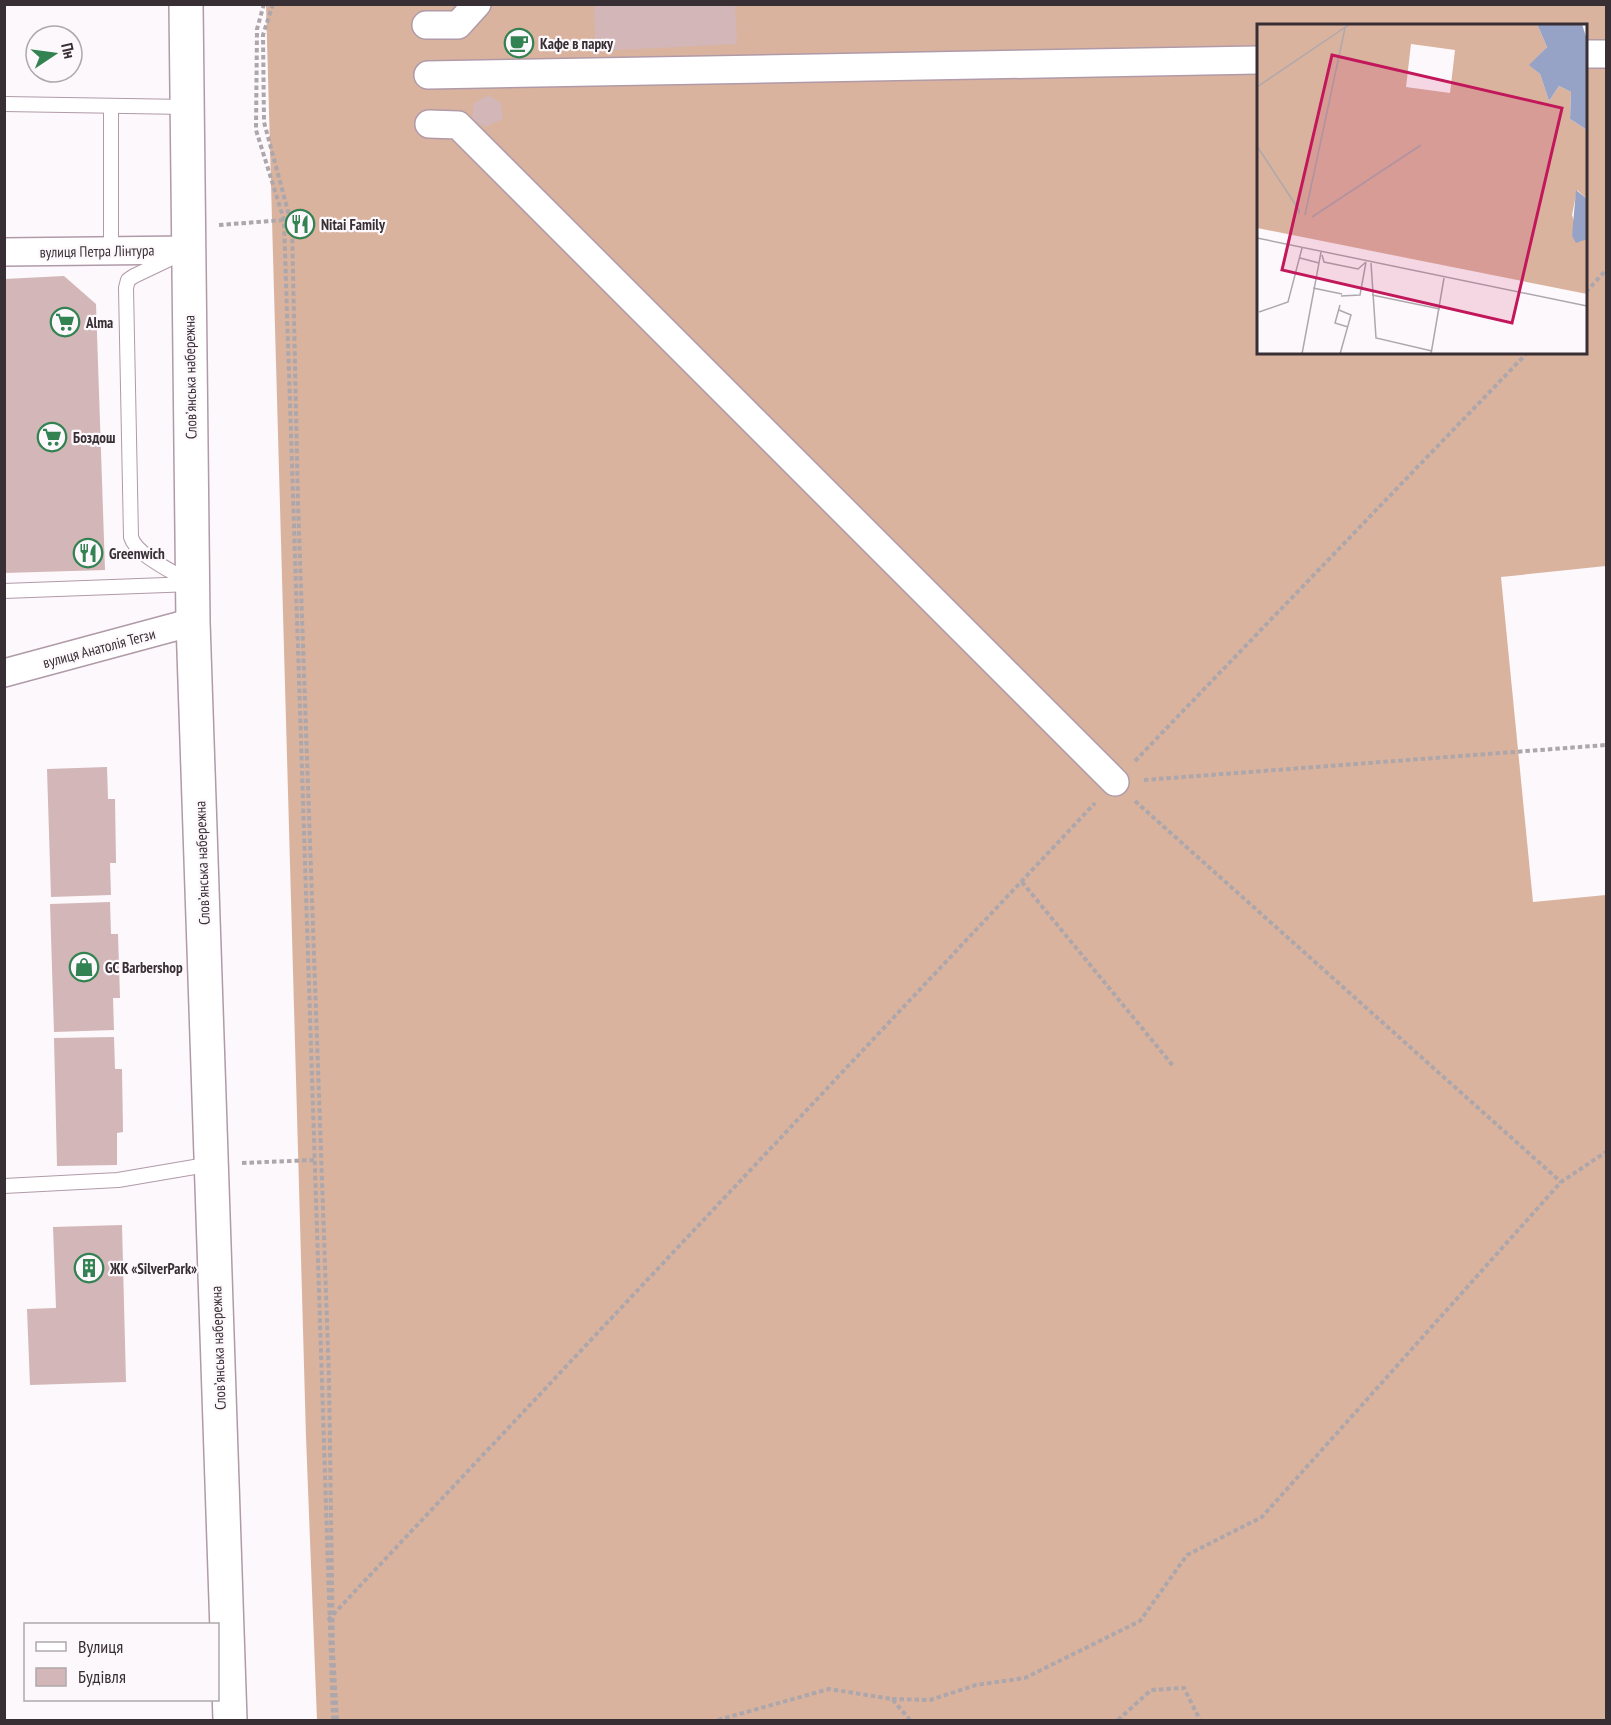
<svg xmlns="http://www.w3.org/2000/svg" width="1611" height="1725" font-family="'PT Sans Narrow',sans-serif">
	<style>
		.forest { fill: #dab39f; fill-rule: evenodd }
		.building { fill: #d2b6b8 }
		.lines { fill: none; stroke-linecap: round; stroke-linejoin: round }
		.lane-casing { stroke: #b09aa8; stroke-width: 16 }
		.street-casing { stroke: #b09aa8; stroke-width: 30 }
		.secondary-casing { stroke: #b09aa8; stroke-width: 36 }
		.path { stroke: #ada7ab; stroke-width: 4; stroke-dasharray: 4.5 3; stroke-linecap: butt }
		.lane { stroke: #fff; stroke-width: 14 }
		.street { stroke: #fff; stroke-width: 27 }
		.secondary { stroke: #fff; stroke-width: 33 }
		.labels { text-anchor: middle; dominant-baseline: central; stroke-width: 4.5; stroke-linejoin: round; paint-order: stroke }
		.poi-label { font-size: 15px; font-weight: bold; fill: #382f35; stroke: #fdf8fb; text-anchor: start }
		.street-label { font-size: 15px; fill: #382f35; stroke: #fdf8fb }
		.inset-road { fill: none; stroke: #aea8ac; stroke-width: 1.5 }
		.view { fill: #c2185b; fill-opacity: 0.15; stroke: #c2185b; stroke-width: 3 }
		.inset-edge { fill: none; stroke: #382f35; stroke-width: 3 }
	</style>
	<rect width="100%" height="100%" fill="#fdf8fb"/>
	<path class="forest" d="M266,5h1340v561l-105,11 32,325 73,-7v825h-1289l-11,-283zM1258,26h328v326h-328z"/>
	<g class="building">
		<polygon points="594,4 735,4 737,44 596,51"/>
		<polygon points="489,95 501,103 503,119 485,127 472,119 474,103"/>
		<polygon points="64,276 96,304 105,570 4,573 4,279"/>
		<polygon points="107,767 108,799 115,799 116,863 110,863 111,895 51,897 47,769"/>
		<polygon points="110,902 111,934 118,934 120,998 113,998 114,1030 54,1032 50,904"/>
		<polygon points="114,1037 115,1069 122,1069 123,1132 117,1133 117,1165 57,1166 54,1038"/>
		<polygon points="122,1225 126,1382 30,1385 27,1309 56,1308 53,1227"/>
	</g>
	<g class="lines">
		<g class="lane-casing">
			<g id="lane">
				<polyline points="4,104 187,107"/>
				<polyline points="111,107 111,251"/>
				<path d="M176,256l-42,20 -6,4 -2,8 5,249c5,18 43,35 60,46"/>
				<polyline points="4,591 193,584"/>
				<polyline points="4,1186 118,1180 212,1164"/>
			</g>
		</g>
		<g class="street-casing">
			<g id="street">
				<polyline points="426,25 458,25 477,4"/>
				<polyline points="1586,54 1606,54"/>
				<polyline points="428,75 1258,60"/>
				<polyline points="429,124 458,125 1115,782"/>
				<polyline points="4,252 189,250"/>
				<polyline points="4,673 193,622"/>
			</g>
		</g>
		<g class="secondary-casing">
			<polyline id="secondary" points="186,4 193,622 230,1720"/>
		</g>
		<g class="path">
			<polyline points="264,4 257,29 256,130 284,220 333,1720"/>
			<polyline points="273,4 263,35 264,122 292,226 298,504 329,1378 333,1652 337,1720"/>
			<polyline points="219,225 284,220"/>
			<polyline points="1586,292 1606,270"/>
			<polyline points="1135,761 1528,352"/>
			<polyline points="1144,780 1606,745"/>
			<polyline points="1135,801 1561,1182"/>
			<polyline points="1022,882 1174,1067"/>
			<polyline points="242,1163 314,1160"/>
			<polyline points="328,1620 1095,803"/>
			<polyline points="892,1699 930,1700 976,1685 1025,1678 1140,1621 1187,1555 1262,1517 1561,1182 1606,1152"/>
			<polyline points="718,1720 829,1689 892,1699 910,1720"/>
			<polyline points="1118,1720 1151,1690 1184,1688 1200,1720"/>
		</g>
		<use href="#lane" class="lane"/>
		<use href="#street" class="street"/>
		<use href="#secondary" class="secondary"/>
	</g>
	<defs>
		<g id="cafe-ring" transform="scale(1.5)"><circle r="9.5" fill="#fdf8fb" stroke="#338252" stroke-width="1.5"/><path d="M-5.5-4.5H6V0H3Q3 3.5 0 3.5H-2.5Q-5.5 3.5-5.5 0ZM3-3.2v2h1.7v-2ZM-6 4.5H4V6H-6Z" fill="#338252"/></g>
		<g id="restaurant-ring" transform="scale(1.5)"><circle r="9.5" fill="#fdf8fb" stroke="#338252" stroke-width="1.5"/><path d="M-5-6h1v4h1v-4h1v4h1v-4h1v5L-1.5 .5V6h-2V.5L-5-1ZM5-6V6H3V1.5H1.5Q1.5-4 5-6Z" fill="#338252"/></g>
		<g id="supermarket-ring" transform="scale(1.5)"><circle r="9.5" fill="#fdf8fb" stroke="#338252" stroke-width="1.5"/><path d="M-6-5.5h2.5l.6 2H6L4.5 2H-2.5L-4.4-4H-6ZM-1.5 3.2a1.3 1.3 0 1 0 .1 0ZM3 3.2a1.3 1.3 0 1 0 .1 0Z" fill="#338252"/></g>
		<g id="shop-ring" transform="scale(1.5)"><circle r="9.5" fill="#fdf8fb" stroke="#338252" stroke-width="1.5"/><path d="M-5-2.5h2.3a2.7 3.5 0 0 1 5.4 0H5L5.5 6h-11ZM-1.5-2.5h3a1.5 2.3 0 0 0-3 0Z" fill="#338252"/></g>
		<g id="building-ring" transform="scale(1.5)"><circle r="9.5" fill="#fdf8fb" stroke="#338252" stroke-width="1.5"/><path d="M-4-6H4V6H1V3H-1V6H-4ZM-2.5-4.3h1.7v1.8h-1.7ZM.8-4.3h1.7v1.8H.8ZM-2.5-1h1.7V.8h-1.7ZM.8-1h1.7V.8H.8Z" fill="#338252"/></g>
	</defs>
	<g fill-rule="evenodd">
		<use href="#cafe-ring" x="519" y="43"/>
		<use href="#restaurant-ring" x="300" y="224"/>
		<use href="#supermarket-ring" x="65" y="322"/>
		<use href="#supermarket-ring" x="52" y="437"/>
		<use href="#restaurant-ring" x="88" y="553"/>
		<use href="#shop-ring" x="84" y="967"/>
		<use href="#building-ring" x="89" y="1268"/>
	</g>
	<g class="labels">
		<g class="poi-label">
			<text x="540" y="43">Кафе в парку</text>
			<text x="321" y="224">Nitai Family</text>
			<text x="86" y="322">Alma</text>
			<text x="73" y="437">Боздош</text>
			<text x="109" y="553">Greenwich</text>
			<text x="105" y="967">GC Barbershop</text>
			<text x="110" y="1268">ЖК «SilverPark»</text>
		</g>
		<g class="street-label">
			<text transform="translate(97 251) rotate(-1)">вулиця Петра Лінтура</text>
			<text transform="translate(190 377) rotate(-91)">Словʼянська набережна</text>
			<text transform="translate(99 648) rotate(-15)">вулиця Анатолія Тегзи</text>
			<text transform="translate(202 863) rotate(-92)">Словʼянська набережна</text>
			<text transform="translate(218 1348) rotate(-92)">Словʼянська набережна</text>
		</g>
	</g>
	<g transform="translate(1257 24)">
		<rect width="330" height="330" fill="#fdf8fb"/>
		<path d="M0,0h280l10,23 -17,18 10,9 9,27 10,-15 12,6 -1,27 17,11v69l-10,-9 -5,25 3,9 -3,12 15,3v55l-330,-66zM154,20l44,6 -5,43 -44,-6z" fill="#dab39f" fill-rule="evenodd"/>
		<path d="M280,0h45l5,16v90l-17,-11 1,-27 -12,-6 -10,15 -9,-27 -11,-9 18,-18zM319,166l11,9v40l-11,4 -4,-7z" fill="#97a3c6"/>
		<path class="inset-road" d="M0,63l93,-63M0,122l42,64v4M48,191l40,-187M55,193l109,-72M0,214l330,68M65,231l2,7 34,7 8,-7M43,234l19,5M114,239l5,75 56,13M56,264l29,6M115,271l68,14M84,272l19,-1 6,-33M83,281l-5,18 13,4M82,286l12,5 -11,39M2,288l29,-10 14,-54M45,330l19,-102M174,330l13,-76"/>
		<path class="view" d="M75,31l230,53 -50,215 -230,-53z"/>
		<rect width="330" height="330" class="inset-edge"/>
	</g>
	<rect width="1611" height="1725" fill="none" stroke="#382f35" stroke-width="12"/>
	<rect x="24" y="1623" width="195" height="78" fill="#fdf8fb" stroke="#aea8ac" stroke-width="1.5"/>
	<rect x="36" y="1642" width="30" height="9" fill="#ffffff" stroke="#aea8ac" stroke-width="1.5"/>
	<text x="78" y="1653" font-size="18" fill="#382f35">Вулиця</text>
	<rect x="36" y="1668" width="30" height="18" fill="#d2b6b8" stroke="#aea8ac" stroke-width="1.5"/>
	<text x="78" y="1683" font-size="18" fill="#382f35">Будівля</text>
	<g transform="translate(54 54) rotate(77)"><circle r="28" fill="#fdf8fb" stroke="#aea8ac" stroke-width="1.5"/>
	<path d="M0-4.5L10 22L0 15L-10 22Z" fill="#338252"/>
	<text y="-9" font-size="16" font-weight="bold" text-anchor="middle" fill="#382f35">Пн</text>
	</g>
</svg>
